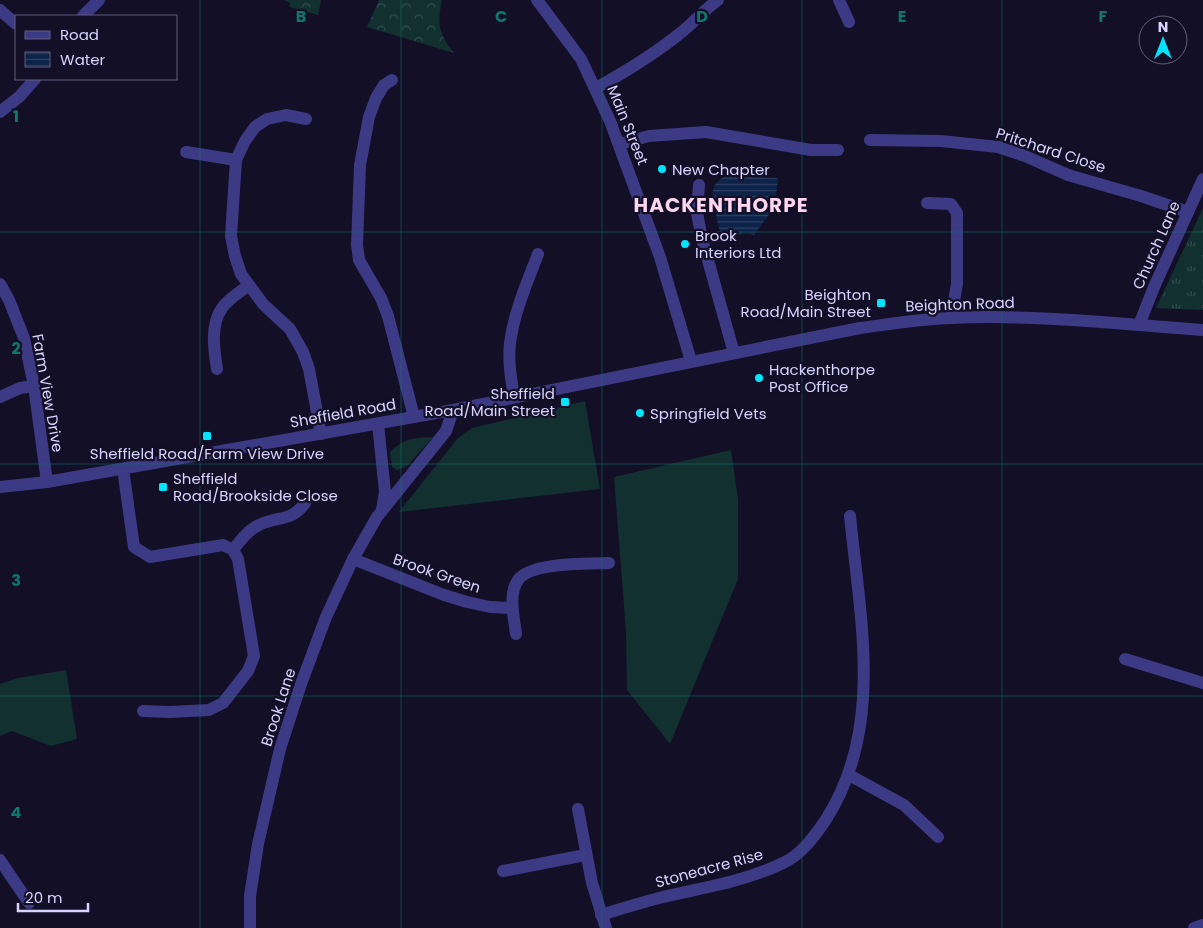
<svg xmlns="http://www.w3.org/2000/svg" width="1203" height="928" font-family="Poppins,sans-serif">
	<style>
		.grass { fill: #12302f }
		.forest { fill: url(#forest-crowns) }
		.park { fill: url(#park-tufts) }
		.water { fill: url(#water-rules) }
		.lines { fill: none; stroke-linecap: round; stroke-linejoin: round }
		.minor { stroke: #3d3a85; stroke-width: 12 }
		.grid { fill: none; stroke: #0f766e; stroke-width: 1; stroke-opacity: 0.55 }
		.poi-dot { fill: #00e5ff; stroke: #130f26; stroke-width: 2 }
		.labels { text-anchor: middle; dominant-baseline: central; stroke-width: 4.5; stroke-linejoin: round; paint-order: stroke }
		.street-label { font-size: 15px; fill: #d9d4ff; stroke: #130f26 }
		.poi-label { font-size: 15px; fill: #d9d4ff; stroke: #130f26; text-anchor: start }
		.district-label { font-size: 20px; font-weight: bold; letter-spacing: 1px; fill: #ffd6f0; stroke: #130f26 }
		.grid-label { font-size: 16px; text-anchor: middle; font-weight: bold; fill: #0f766e; stroke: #130f26; stroke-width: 4.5; stroke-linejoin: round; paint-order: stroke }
	</style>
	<defs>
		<pattern id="forest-crowns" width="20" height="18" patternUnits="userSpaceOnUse" patternTransform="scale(1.25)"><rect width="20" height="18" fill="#12302f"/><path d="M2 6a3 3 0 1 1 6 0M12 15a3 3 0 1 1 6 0" fill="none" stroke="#344d4e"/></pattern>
		<pattern id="park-tufts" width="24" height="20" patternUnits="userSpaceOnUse" patternTransform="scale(1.25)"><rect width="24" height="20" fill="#12302f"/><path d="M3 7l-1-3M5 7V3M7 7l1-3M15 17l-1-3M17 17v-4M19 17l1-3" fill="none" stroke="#344d4e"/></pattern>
		<pattern id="water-rules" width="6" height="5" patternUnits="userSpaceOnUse" patternTransform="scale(1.25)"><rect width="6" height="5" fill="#0c2248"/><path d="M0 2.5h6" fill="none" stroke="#2f4163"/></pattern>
	</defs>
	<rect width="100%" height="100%" fill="#130f26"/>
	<g class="grass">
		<polygon points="585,401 600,489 399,512 458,438 472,428"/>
		<path d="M433,437l-26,29 -10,4 -5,-3 -2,-15c15,-14 23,-14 43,-15z"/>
		<polygon points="731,450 738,499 738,579 670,744 627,690 626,631 614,477"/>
		<polygon points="66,670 77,739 51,746 12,731 0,736 0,684 18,678"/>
	</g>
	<g class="forest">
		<polygon points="284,0 321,0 318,15 290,7 290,3"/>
		<path d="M379,0h63c-5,25 -4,32 12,53l-87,-26z"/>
	</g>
	<polygon class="park" points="1203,208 1203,310 1156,308"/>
	<path class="water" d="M726,176l52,2 -3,28 -21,29c-11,-4 -22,1 -32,6 -2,-11 -11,-42 -9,-51 1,-6 7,-12 13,-14z"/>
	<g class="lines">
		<g class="minor">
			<polyline points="537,0 581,59 610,121 660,257 691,361"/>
			<polyline points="839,0 849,22"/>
			<polyline points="0,10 16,24"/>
			<polyline points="83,16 99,0"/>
			<polyline points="392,80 384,85 376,98 369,117 360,165 357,245 359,260 381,298 388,316 414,417"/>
			<path d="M596,88c31,-17 60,-35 87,-57 12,-10 22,-22 35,-31"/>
			<polyline points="0,112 19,97 35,79"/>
			<polyline points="306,119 286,115 267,119 255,127 245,141 236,160 231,236 235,256 241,274 263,304 290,329 303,352 309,369 321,434"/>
			<polyline points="870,140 941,141 998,147 1025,156 1068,175 1141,196 1188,212"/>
			<polyline points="620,144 649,136 706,132 811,150 838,150"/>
			<polyline points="186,152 236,160"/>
			<polyline points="699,185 697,213 702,239 734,353"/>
			<polyline points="927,203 951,204 957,213 957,284 951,318"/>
			<polyline points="0,284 9,300 24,338 34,386 47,482"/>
			<polyline points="1139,325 1154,287 1203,179"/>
			<path d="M217,369c-3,-19 -7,-44 5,-61 6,-9 18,-16 27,-23"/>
			<polyline points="0,397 20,388 34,386"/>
			<path d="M514,397c-3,-18 -6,-36 -4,-54 4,-31 17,-60 28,-89"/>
			<polyline points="378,424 385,492 382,510"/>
			<polyline points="123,469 134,547 150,557 223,545 233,550 238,559 254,656 248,671 223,703 209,710 170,712 143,711"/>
			<path d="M0,487l47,-5 406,-72 407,-82c30,-4 60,-9 91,-10 84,-4 169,6 252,12"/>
			<path d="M233,550c7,-9 15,-20 26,-25 18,-9 33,-3 46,-22"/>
			<polyline points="353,559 444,595 467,602 490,607 512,608"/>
			<path d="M516,634c-2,-16 -8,-40 2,-54 13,-18 70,-16 91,-17"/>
			<polyline points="1125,659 1203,683"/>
			<polyline points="849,775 904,805 938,837"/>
			<polyline points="578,809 592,883 606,928"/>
			<polyline points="0,860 29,903"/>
			<polyline points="503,871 585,855"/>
			<path d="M601,915c19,-6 39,-12 58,-17 42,-10 85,-16 124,-35 18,-8 31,-26 42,-42 60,-92 35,-202 25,-305"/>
			<polyline points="250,928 250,896 258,844 280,749 301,684 326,617 353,559 377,517 446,431 453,410"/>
			<polyline points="1194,928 1203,925"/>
		</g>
	</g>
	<path class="grid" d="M200,0v928M401,0v928M602,0v928M802,0v928M1002,0v928M0,232h1203M0,464h1203M0,696h1203"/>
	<g class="poi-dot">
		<circle cx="662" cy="169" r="5"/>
		<circle cx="685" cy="244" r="5"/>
		<rect x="876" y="298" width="10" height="10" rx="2.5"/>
		<circle cx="759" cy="378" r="5"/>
		<rect x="560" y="397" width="10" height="10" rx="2.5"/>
		<circle cx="640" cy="413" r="5"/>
		<rect x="202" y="431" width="10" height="10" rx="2.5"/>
		<rect x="158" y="482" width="10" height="10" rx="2.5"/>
	</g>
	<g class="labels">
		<g class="street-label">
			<text transform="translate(628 125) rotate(68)">Main Street</text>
			<text transform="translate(1051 150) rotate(18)">Pritchard Close</text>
			<text transform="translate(1156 245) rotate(-66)">Church Lane</text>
			<text transform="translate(960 304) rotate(-2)">Beighton Road</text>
			<text transform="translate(48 393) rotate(80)">Farm View Drive</text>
			<text transform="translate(343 413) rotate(-10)">Sheffield Road</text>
			<text transform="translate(437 573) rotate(19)">Brook Green</text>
			<text transform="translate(278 707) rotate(-72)">Brook Lane</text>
			<text transform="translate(709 868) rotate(-15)">Stoneacre Rise</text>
		</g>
		<g class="poi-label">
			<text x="672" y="169">New Chapter</text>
			<text x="695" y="235">Brook<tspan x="695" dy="17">Interiors Ltd</tspan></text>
			<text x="871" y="294" text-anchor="end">Beighton<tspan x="871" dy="17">Road/Main Street</tspan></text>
			<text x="769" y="369">Hackenthorpe<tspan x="769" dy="17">Post Office</tspan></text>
			<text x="555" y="393" text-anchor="end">Sheffield<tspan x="555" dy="17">Road/Main Street</tspan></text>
			<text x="650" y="413">Springfield Vets</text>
			<text x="207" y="453" text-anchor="middle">Sheffield Road/Farm View Drive</text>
			<text x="173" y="478">Sheffield<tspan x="173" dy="17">Road/Brookside Close</tspan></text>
		</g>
		<g class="district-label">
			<text x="721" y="205">HACKENTHORPE</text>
		</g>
	</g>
	<g class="grid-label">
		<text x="301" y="22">B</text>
		<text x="501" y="22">C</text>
		<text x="702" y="22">D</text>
		<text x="902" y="22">E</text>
		<text x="1103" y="22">F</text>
		<text x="16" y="122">1</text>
		<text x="16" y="354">2</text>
		<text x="16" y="586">3</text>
		<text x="16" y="818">4</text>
	</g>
	<rect x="15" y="15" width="162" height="65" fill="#130f26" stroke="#625e7d"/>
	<rect x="25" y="31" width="25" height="8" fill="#3d3a85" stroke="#625e7d"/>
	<text x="60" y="40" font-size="15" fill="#d9d4ff">Road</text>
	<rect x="25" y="52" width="25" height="15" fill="url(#water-rules)" stroke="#625e7d"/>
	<text x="60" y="65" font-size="15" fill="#d9d4ff">Water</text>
	<g transform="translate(1163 40)"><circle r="24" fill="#130f26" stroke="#625e7d"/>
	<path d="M0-4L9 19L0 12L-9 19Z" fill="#00e5ff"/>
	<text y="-8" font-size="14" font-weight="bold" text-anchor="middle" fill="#d9d4ff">N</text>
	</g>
	<path d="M18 903v8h70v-8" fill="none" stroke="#d9d4ff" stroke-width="2.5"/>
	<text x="25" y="903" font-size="15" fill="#d9d4ff" stroke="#130f26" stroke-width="4" paint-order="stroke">20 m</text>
</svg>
